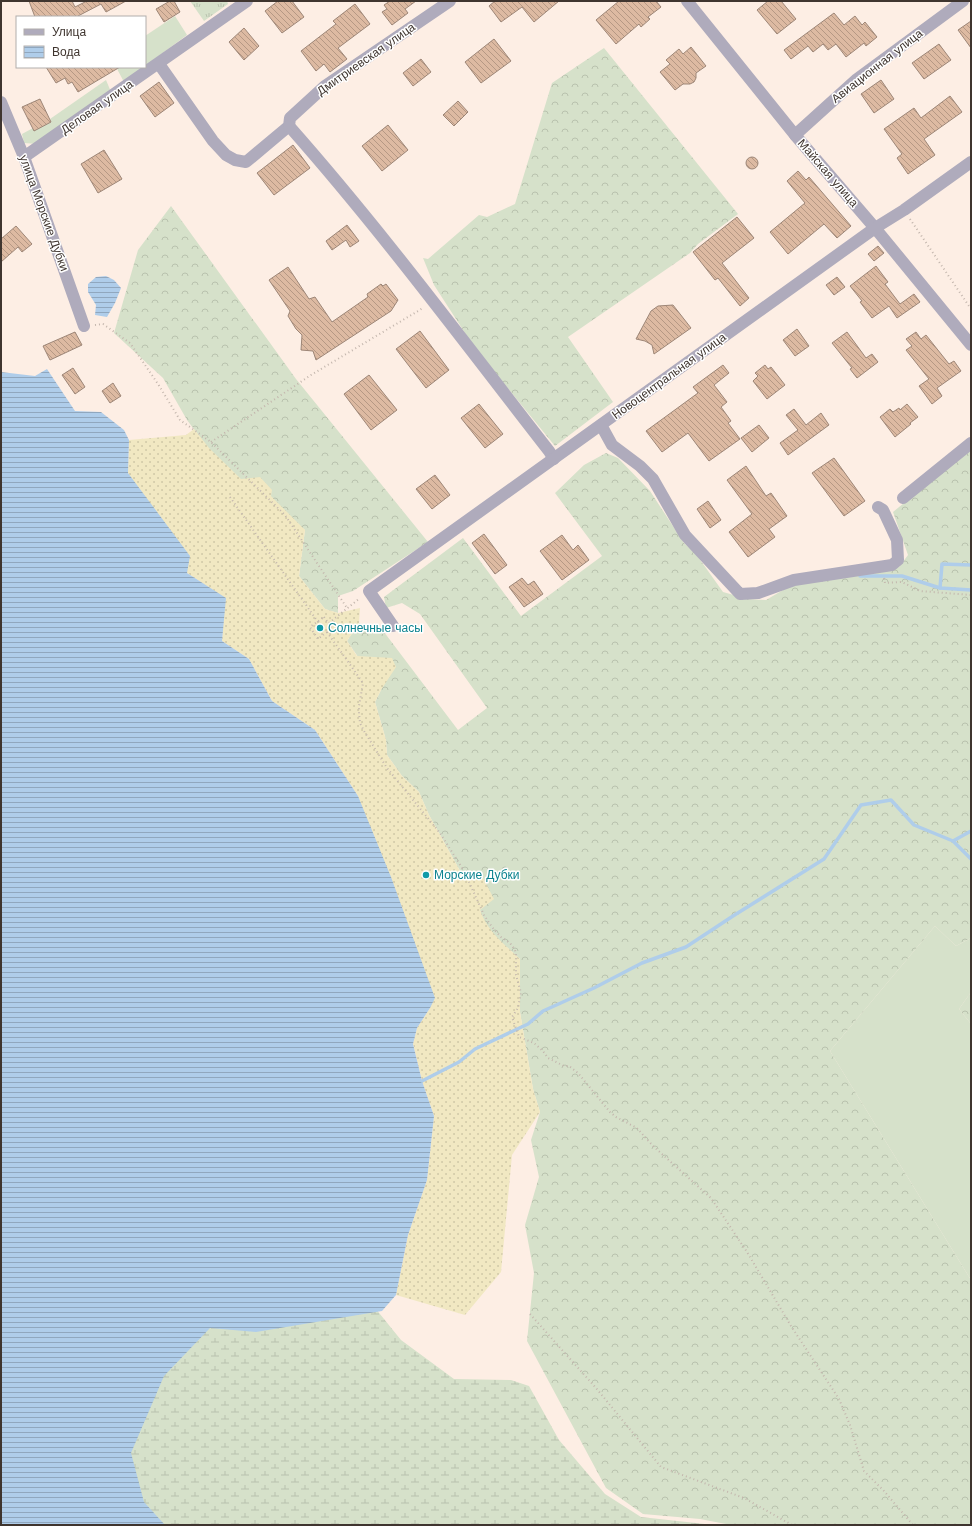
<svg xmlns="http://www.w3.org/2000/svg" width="972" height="1526" font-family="'Work Sans',sans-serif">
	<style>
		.grass { fill: #d6e1ca }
		.forest { fill: url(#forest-crowns) }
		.wetland { fill: url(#wetland-marsh) }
		.sand { fill: url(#sand-dots) }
		.park { fill: url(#park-tufts) }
		.water { fill: url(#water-rules) }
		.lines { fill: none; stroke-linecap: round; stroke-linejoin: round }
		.stream { stroke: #afcdea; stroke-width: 3.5 }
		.building { fill: url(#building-back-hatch); stroke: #9d8677 }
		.path { stroke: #c3b6ad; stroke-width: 2; stroke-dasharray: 1 3; stroke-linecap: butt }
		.minor { stroke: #afabbc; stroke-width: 12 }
		.culture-dot { fill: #0f9aa8; stroke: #fff; stroke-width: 1.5 }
		.labels { text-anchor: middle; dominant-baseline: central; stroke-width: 3; stroke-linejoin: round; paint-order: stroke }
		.street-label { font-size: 12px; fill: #3f352f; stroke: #fff }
		.culture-label { font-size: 12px; fill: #0d838f; stroke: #fff; text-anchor: start }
	</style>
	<defs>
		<pattern id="forest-crowns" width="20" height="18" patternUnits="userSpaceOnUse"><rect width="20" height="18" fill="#d6e1ca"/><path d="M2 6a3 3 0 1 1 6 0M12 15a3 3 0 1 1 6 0" fill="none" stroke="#b9c2ae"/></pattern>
		<pattern id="wetland-marsh" width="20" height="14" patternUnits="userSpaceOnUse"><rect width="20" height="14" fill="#d6e1ca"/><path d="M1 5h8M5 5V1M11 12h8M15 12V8" fill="none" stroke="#b9c2ae"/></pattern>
		<pattern id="sand-dots" width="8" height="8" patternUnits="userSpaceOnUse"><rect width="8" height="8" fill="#f1e8c2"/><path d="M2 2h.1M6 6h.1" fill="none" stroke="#d0c8a7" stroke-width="1.8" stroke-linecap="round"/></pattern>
		<pattern id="park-tufts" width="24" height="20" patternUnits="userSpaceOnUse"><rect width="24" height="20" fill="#d6e1ca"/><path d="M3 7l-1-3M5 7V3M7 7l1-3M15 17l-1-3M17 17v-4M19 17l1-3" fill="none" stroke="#b9c2ae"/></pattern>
		<pattern id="water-rules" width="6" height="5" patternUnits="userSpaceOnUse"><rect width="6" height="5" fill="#afcdea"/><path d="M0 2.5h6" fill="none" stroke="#90a7be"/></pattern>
		<pattern id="building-back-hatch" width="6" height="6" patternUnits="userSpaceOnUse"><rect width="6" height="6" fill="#ddbaa2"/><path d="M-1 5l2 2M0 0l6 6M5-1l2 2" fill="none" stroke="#b59884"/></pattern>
	</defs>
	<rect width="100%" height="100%" fill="#fdeee4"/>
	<g class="grass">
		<polygon points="175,16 187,35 145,66 145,36"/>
		<polygon points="116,67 144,67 124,82"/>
		<polygon points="106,80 111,92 37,144 24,143 22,134 33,128 34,130 51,122 50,119"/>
		<polygon points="935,926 956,946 971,938 971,992 959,1009 971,1024 971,1280 830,1051"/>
	</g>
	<g class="forest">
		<polygon points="604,48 738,214 698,244 690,253 568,337 613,402 555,446 474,347 434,285 423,258 428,259 479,215 487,217 515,204 552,83"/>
		<polygon points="171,206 296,379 428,542 353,591 338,596 338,613 325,609 299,576 305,530 241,479 216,482 208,448 187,420 163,378 114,333 138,250"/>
		<path d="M971,448v490l-15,8 -21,-20 -105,125 141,229v245h-192l-2,-1 -46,1 -31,-6 -57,-5 -37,-26 -79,-147 7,-68 -9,-48 14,-48 -8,-37 9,-28 -7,-23 -13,-77v-53c-14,-13 -36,-29 -40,-49 -2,-12 0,-25 0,-38l-16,6 -35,-63 -10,-23 -17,-16 -15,-21 -1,-15 -11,-38 6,-12 -34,-49 12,-18 25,9 74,98 29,-22 -67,-94 -18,-11 -16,5 -2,-11 79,-59 58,78 81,-60 -47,-63 29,-28 22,-12 12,5 32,33 34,52 12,11 27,38 25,7 18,1 29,-17 104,-16 9,-12 -15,-43z"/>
		<polygon points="971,992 971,1024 959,1009"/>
	</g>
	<polygon class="wetland" points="367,1298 401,1340 454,1379 511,1380 529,1386 559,1440 605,1494 641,1517 714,1525 1,1525 217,1315"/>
	<path class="sand" d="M194,429l15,19 32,31 19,-2 12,13 -1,6 34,34 -6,46 26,33 13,4 22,-5 -1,15 -12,18 10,15 35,2 4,9 -15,23 -6,12 11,38 1,15 15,21 17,16 10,23 35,63 16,-6 14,27 -14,11c7,21 24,34 40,49v53l13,77 7,23 -28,43 -11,117 -36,43 -69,-20 12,-60 19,-55 7,-64 -12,-35 -9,-37 4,-16 13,-20 -72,-212 -43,-66 -43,-29 -23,-42 -27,-18 3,-43 -38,-25 -59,-100 1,-33 57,-5z"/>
	<polygon class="park" points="190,1 227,1 228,4 204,21"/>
	<g class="water">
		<polygon points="106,276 114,280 121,288 115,303 107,317 95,315 96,305 88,292 88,284 96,277"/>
		<polygon points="47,369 75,411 101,412 124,430 129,440 128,473 190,556 187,573 226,598 222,641 249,659 272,701 315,730 358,796 391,877 435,998 430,1008 417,1028 413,1044 422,1081 434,1116 427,1180 408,1235 396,1295 382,1311 256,1332 210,1328 164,1376 131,1453 144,1502 165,1525 1,1525 1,372 35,376"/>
	</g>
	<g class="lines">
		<g class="stream">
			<polyline points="971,565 942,564 940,588 971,590"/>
			<polyline points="860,576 902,576 940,588"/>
			<polyline points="953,841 971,831"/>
			<polyline points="422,1081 459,1062 475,1049 528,1024 543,1011 594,988 642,963 686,947 733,916 824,859 861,805 891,800 914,825 953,841 971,859"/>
		</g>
	</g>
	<g class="building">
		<polygon points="29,1 72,1 75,7 87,1 126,1 106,12 101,4 78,16 79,17 35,17"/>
		<polygon points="170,1 174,1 180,12 164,22 156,9"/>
		<polygon points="278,1 292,1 304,17 282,33 265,11"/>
		<polygon points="390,1 416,1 405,9 408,13 392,25 382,12 387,9 384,5"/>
		<polygon points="495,1 559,1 534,22 522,7 501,22 489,6"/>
		<polygon points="619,1 656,1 661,7 648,17 650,19 641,27 639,24 616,44 596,20"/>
		<polygon points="768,1 781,1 796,19 777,34 757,10"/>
		<polygon points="355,4 370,24 338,48 347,59 330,72 324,64 316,71 301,51 336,24 333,21"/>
		<polygon points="834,13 844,25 855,16 862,25 865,22 877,37 866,46 864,43 846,57 836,44 828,50 823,44 813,52 808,46 791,59 784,50"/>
		<polygon points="971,21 971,48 958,30"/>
		<polygon points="244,28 259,46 244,60 229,42"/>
		<polygon points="494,39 511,61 481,83 465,62"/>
		<polygon points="939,44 951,60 924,79 912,63"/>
		<polygon points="691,47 706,66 696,73 696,78 694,82 690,84 683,84 675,90 660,72 670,64 666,60 679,49 683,54"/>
		<polygon points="421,59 431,72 413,86 403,73"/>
		<polygon points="46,67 120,67 78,92 72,82 68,84 65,78 56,83"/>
		<polygon points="881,80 894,99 874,113 861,94"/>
		<polygon points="159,82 174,103 155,117 140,96"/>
		<polygon points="950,96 962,112 924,139 935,155 908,174 897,158 902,154 884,129 914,108 921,118"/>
		<polygon points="40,99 51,122 34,131 22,107"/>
		<polygon points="458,101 468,112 454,126 443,115"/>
		<polygon points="388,125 408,150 382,171 362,146"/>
		<polygon points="293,145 310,168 274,195 257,173"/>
		<polygon points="104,150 122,179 98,193 81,164"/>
		<circle cx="752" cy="163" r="6"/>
		<polygon points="798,171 806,180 809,177 851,226 837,238 824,224 788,254 770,232 805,203 787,181"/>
		<polygon points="737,217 754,238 722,263 749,298 740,306 718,278 715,280 693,252"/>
		<polygon points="347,225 359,241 350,247 346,240 332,250 326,241"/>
		<polygon points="16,226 32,244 22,252 18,247 1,262 1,239"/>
		<polygon points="878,246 884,253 874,261 868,254"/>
		<polygon points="876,266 888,282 885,284 900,304 914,294 920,302 897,318 889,306 872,318 860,302 862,301 850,286"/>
		<polygon points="288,267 309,299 315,297 332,322 368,297 367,294 381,284 383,286 386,284 398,300 391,311 316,360 313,351 301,350 302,335 296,329 288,316 290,311 269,280"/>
		<polygon points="837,277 845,287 834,295 826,285"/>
		<polygon points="673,305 691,328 654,354 652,345 645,341 636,339 651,311 658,306"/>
		<polygon points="797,329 809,346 795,356 783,340"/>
		<polygon points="420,331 449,370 426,388 396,349"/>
		<polygon points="75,332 82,345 50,360 43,346"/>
		<polygon points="847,332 866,358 872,354 878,362 857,378 850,369 852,368 832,343"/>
		<polygon points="916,332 921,339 926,335 949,364 954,361 961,371 937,388 942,396 932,404 919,386 929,379 906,350 912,346 906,339"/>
		<polygon points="723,365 729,373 714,385 727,402 721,407 731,421 728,423 740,439 709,461 688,433 662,452 646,431 698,393 693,387"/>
		<polygon points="765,365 768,369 771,367 785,385 767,399 753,381 758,376 755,373"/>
		<polygon points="73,368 85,387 75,394 62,375"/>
		<polygon points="369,375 397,410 371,430 344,394"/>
		<polygon points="113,383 121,396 110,403 102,391"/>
		<polygon points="479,404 503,434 485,448 461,418"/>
		<polygon points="907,404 918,417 910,423 911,424 895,437 880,417 890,409 893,412 899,408 900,410"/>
		<polygon points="794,409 806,425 821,413 829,425 788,455 780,443 798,430 786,415"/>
		<polygon points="759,425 769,438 752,452 741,438"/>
		<polygon points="834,458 865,501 844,516 812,473"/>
		<polygon points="746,466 766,496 771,493 787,516 769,529 775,537 748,557 729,532 752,514 727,480"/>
		<polygon points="435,475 450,495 432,509 416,489"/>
		<polygon points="708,501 721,520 710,528 697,509"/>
		<polygon points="484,534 507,565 495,574 472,543"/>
		<polygon points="562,535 573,550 578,545 589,560 562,580 540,551"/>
		<polygon points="522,578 528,585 534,581 543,594 524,607 509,587"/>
	</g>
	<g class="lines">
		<g class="path">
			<polyline points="910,219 971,309"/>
			<polyline points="95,325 103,324 130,343 158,384 180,420 211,442 285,515 347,608"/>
			<polyline points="211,442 311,375 423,308"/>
			<polyline points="230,497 318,622"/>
			<polyline points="884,578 885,583 902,582 920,591 971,595"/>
			<polygon points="324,617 332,628 318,639 310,627"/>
			<polyline points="329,623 360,598"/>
			<polyline points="327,632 363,683 359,706 359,713 360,723 364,731 387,768 440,833 464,871 484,915 492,927 501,937 510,943 515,950 516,955 516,975 521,993 518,1008 512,1017 519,1037 534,1043 543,1051 548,1058 564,1066 569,1066 578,1073 610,1112 616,1117 637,1128 653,1146 711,1198 747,1252 791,1326 839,1399 850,1425 864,1471 884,1491 913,1525"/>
			<polyline points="530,1314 596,1388 661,1467 744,1498 792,1525"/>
		</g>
		<g class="minor">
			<polyline points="687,1 795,135 875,228 971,345"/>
			<polyline points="159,64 213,141 226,155 235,160 246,162 289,126 290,118 325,86 450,1"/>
			<polyline points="1,102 24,157 84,326"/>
			<path d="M289,126c92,104 175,216 260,325l5,8"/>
			<polyline points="795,135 857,79 963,1"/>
			<polyline points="24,157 247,1"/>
			<polyline points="601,425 612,445 640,466 653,479 685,535 740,594 758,593 794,580 892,565 898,560 897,540 883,510 878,507"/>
			<polyline points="903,498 971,443"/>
			<polyline points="393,626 369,591 875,228 904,210 971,162"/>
		</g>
	</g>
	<g class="culture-dot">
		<circle cx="320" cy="628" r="4"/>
		<circle cx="426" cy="875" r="4"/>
	</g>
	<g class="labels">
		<g class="street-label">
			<text transform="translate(366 59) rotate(-35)">Дмитриевская улица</text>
			<text transform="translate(877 66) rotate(-38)">Авиационная улица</text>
			<text transform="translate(97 107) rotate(-35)">Деловая улица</text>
			<text transform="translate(828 173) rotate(49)">Майская улица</text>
			<text transform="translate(44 213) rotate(70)">улица Морские Дубки</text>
			<text transform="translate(669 376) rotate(-36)">Новоцентральная улица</text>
		</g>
		<g class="culture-label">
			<text x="328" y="628">Солнечные часы</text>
			<text x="434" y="875">Морские Дубки</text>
		</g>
	</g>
	<rect width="972" height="1526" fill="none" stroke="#3f352f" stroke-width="4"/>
	<rect x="16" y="16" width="130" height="52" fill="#ffffff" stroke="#b2aeac"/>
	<rect x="24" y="29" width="20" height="6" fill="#afabbc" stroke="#b2aeac"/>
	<text x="52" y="36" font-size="12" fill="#3f352f">Улица</text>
	<rect x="24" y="46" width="20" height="12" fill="url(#water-rules)" stroke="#b2aeac"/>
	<text x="52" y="56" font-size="12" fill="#3f352f">Вода</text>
</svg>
